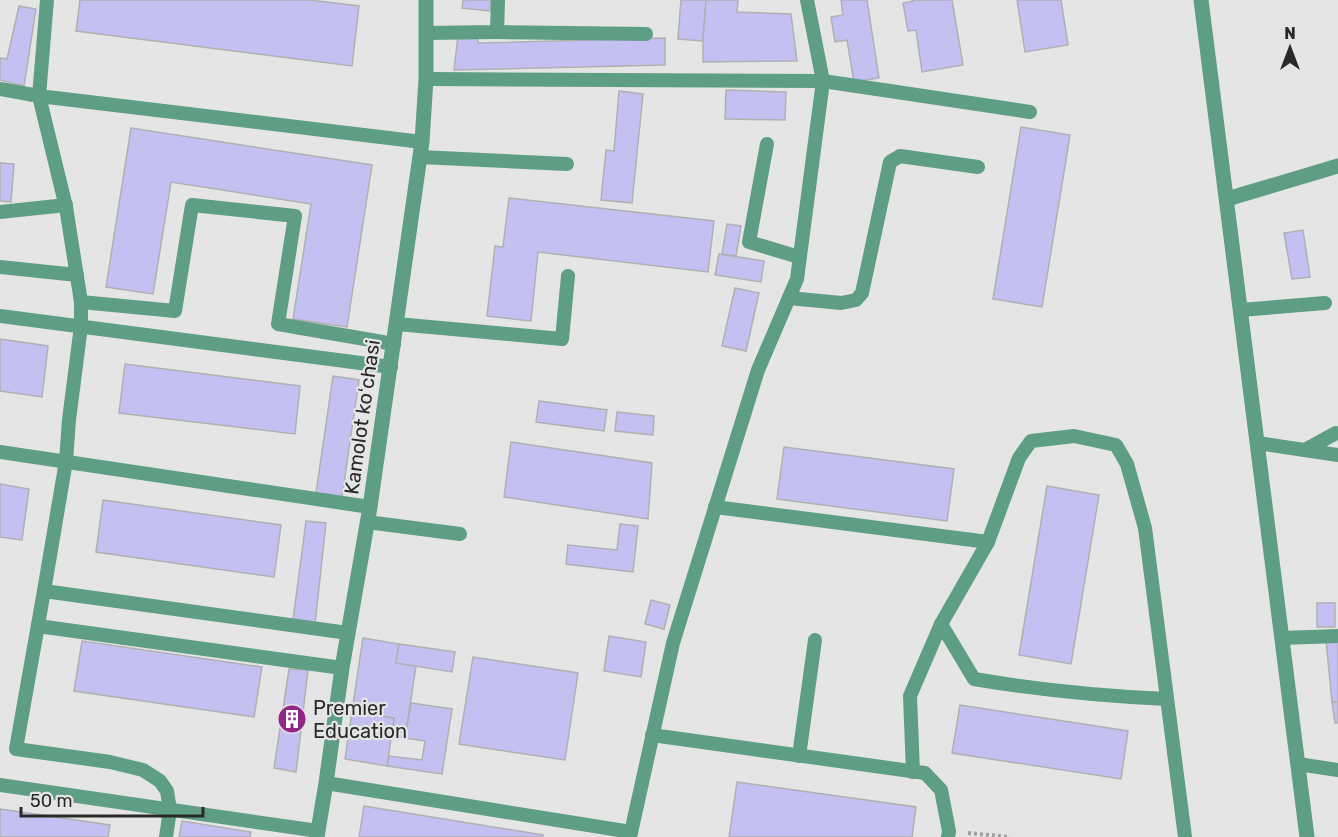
<svg xmlns="http://www.w3.org/2000/svg" width="1338" height="837" font-family="Rubik,sans-serif">
	<style>
		.building { fill: #c4c1f2; stroke: #b0b0b2; stroke-width: 1.5 }
		.lines { fill: none; stroke-linecap: round; stroke-linejoin: round }
		.path { stroke: #a0a0a1; stroke-width: 4; stroke-dasharray: 3 3; stroke-linecap: butt }
		.service { stroke: #5d9e84; stroke-width: 14 }
		.minor { stroke: #5d9e84; stroke-width: 15 }
		.tertiary { stroke: #5d9e84; stroke-width: 15 }
		.labels { text-anchor: middle; dominant-baseline: central; stroke-width: 4.5; stroke-linejoin: round; paint-order: stroke }
		.street-label { font-size: 20px; fill: #292929; stroke: #e5e5e6 }
		.poi-label { font-size: 20px; fill: #292929; stroke: #e5e5e6; text-anchor: start }
	</style>
	<rect width="100%" height="100%" fill="#e5e5e6"/>
	<g class="building">
		<polygon points="80,0 310,0 359,6 352,66 76,31"/>
		<polygon points="463,0 491,0 490,11 462,8"/>
		<polygon points="681,0 706,0 703,41 678,39"/>
		<polygon points="706,0 738,0 737,12 791,14 797,61 703,62 703,41"/>
		<polygon points="841,0 867,0 879,78 854,82 847,40 835,42 831,17 843,15"/>
		<polygon points="912,0 952,0 963,65 922,72 916,30 908,31 903,3 913,1"/>
		<polygon points="1017,0 1061,0 1068,45 1025,52"/>
		<polygon points="19,6 36,9 24,86 0,80 0,58 7,59"/>
		<polygon points="477,35 478,43 665,38 665,65 454,70 458,36"/>
		<polygon points="726,90 786,92 785,120 725,119"/>
		<polygon points="619,91 643,94 632,203 601,200 606,150 614,151"/>
		<polygon points="1021,127 1070,135 1042,307 993,299"/>
		<polygon points="131,128 372,165 347,327 293,319 311,204 171,182 153,294 106,287"/>
		<polygon points="0,163 14,164 11,202 0,201"/>
		<polygon points="509,198 714,221 708,272 538,252 531,321 487,316 495,246 503,247"/>
		<polygon points="727,224 741,226 736,256 722,254"/>
		<polygon points="1303,230 1310,277 1292,279 1284,233"/>
		<polygon points="719,254 764,261 761,282 715,275"/>
		<polygon points="735,288 759,293 746,351 722,346"/>
		<polygon points="0,339 48,346 42,397 0,391"/>
		<polygon points="125,364 300,386 295,434 119,413"/>
		<polygon points="333,376 359,380 342,497 316,493"/>
		<polygon points="539,401 607,410 604,431 536,422"/>
		<polygon points="617,412 654,416 653,435 615,431"/>
		<polygon points="511,442 652,463 648,519 504,497"/>
		<polygon points="784,447 954,469 947,521 777,499"/>
		<polygon points="0,484 29,489 22,540 0,537"/>
		<polygon points="1047,486 1099,495 1071,664 1019,655"/>
		<polygon points="103,500 281,525 274,577 96,552"/>
		<polygon points="306,521 326,523 315,624 293,620"/>
		<polygon points="620,524 638,526 633,572 566,564 568,545 617,550"/>
		<polygon points="651,600 670,605 664,629 645,624"/>
		<rect x="1317" y="603" width="18" height="24"/>
		<polygon points="609,636 646,642 641,677 604,671"/>
		<polygon points="363,638 399,644 396,663 416,666 405,738 392,736 394,718 352,711"/>
		<polygon points="1338,639 1338,702 1332,702 1326,640"/>
		<polygon points="82,641 262,667 254,717 74,691"/>
		<polygon points="399,644 455,652 452,672 396,663"/>
		<polygon points="473,657 578,673 565,760 459,744"/>
		<polygon points="289,669 308,670 296,772 274,768"/>
		<polygon points="1332,702 1338,702 1338,723 1335,723"/>
		<polygon points="411,703 452,709 442,774 387,766 389,756 422,760 425,741 405,738"/>
		<polygon points="960,705 1128,731 1121,779 952,753"/>
		<polygon points="352,711 394,718 387,766 345,759"/>
		<polygon points="737,782 916,807 912,837 729,837"/>
		<polygon points="364,806 543,835 543,837 359,837"/>
		<polygon points="0,809 110,825 108,837 0,837"/>
		<polygon points="182,821 251,832 250,837 179,837"/>
	</g>
	<g class="lines">
		<polyline class="path" points="968,833 1010,837"/>
		<g class="service">
			<polyline points="47,0 39,96 422,142"/>
			<polyline points="497,32 646,34"/>
			<polyline points="426,33 497,32 498,0"/>
			<polyline points="426,79 823,81 1030,112"/>
			<polyline points="0,89 39,96 66,207 81,302 81,326 69,420 66,461 44,591 16,749 110,762 143,770 160,781 167,791 170,810 166,837"/>
			<polyline points="767,144 749,242 799,257"/>
			<polyline points="420,157 567,164"/>
			<polyline points="0,212 66,205"/>
			<polyline points="0,267 77,275"/>
			<polyline points="789,298 841,303 856,300 862,293 890,162 900,156 978,167"/>
			<polyline points="81,302 175,311 192,205 295,216 278,324 394,344"/>
			<polyline points="1241,310 1325,303"/>
			<polyline points="0,316 391,367"/>
			<polyline points="397,324 562,339 568,276"/>
			<polyline points="1258,443 1338,455"/>
			<polyline points="1305,450 1336,433"/>
			<polyline points="0,452 370,507"/>
			<polyline points="715,507 988,542"/>
			<polyline points="367,522 460,534"/>
			<polyline points="44,591 348,633"/>
			<path d="M941,624l33,55c65,11 128,17 193,20"/>
			<polyline points="38,626 342,668"/>
			<polyline points="1282,638 1338,636"/>
			<polyline points="652,735 925,773 941,790 949,831 948,837"/>
			<polyline points="799,756 815,640"/>
			<polyline points="1298,764 1338,770"/>
			<polyline points="913,772 910,696 941,624 988,542 1019,458 1031,441 1074,436 1116,445 1127,464 1145,528 1185,837"/>
			<polyline points="326,783 631,832"/>
			<polyline points="0,785 318,831"/>
			<polyline points="630,837 673,643 758,370 797,279 823,81 807,0"/>
		</g>
		<g class="minor">
			<polyline points="1227,199 1338,166"/>
			<polyline points="317,837 326,783 342,668 370,507 422,142 426,79 426,0"/>
		</g>
		<polyline class="tertiary" points="1201,0 1307,837"/>
	</g>
	<defs>
		<g id="building-disc" transform="scale(1.5)"><circle r="9.5" fill="#912588" stroke="#e5e5e6"/><path d="M-4-6H4V6H1V3H-1V6H-4ZM-2.5-4.3h1.7v1.8h-1.7ZM.8-4.3h1.7v1.8H.8ZM-2.5-1h1.7V.8h-1.7ZM.8-1h1.7V.8H.8Z" fill="#fff"/></g>
	</defs>
	<g fill-rule="evenodd">
		<use href="#building-disc" x="292" y="719"/>
	</g>
	<g class="labels">
		<g class="street-label">
			<text transform="translate(362 417) rotate(-82)">Kamolot koʻchasi</text>
		</g>
		<g class="poi-label">
			<text x="313" y="708">Premier<tspan x="313" dy="23">Education</tspan></text>
		</g>
	</g>
	<g transform="translate(1290 48)" stroke="#e5e5e6" stroke-width="4.5" paint-order="stroke">
	<path d="M0-4.5L10 22L0 15L-10 22Z" fill="#292929"/>
	<text y="-9" font-size="16" font-weight="bold" text-anchor="middle" fill="#292929">N</text>
	</g>
	<path d="M21 807v9h182v-9" fill="none" stroke="#292929" stroke-width="3"/>
	<text x="30" y="807" font-size="18" fill="#292929" stroke="#e5e5e6" stroke-width="4.5" paint-order="stroke">50 m</text>
</svg>
